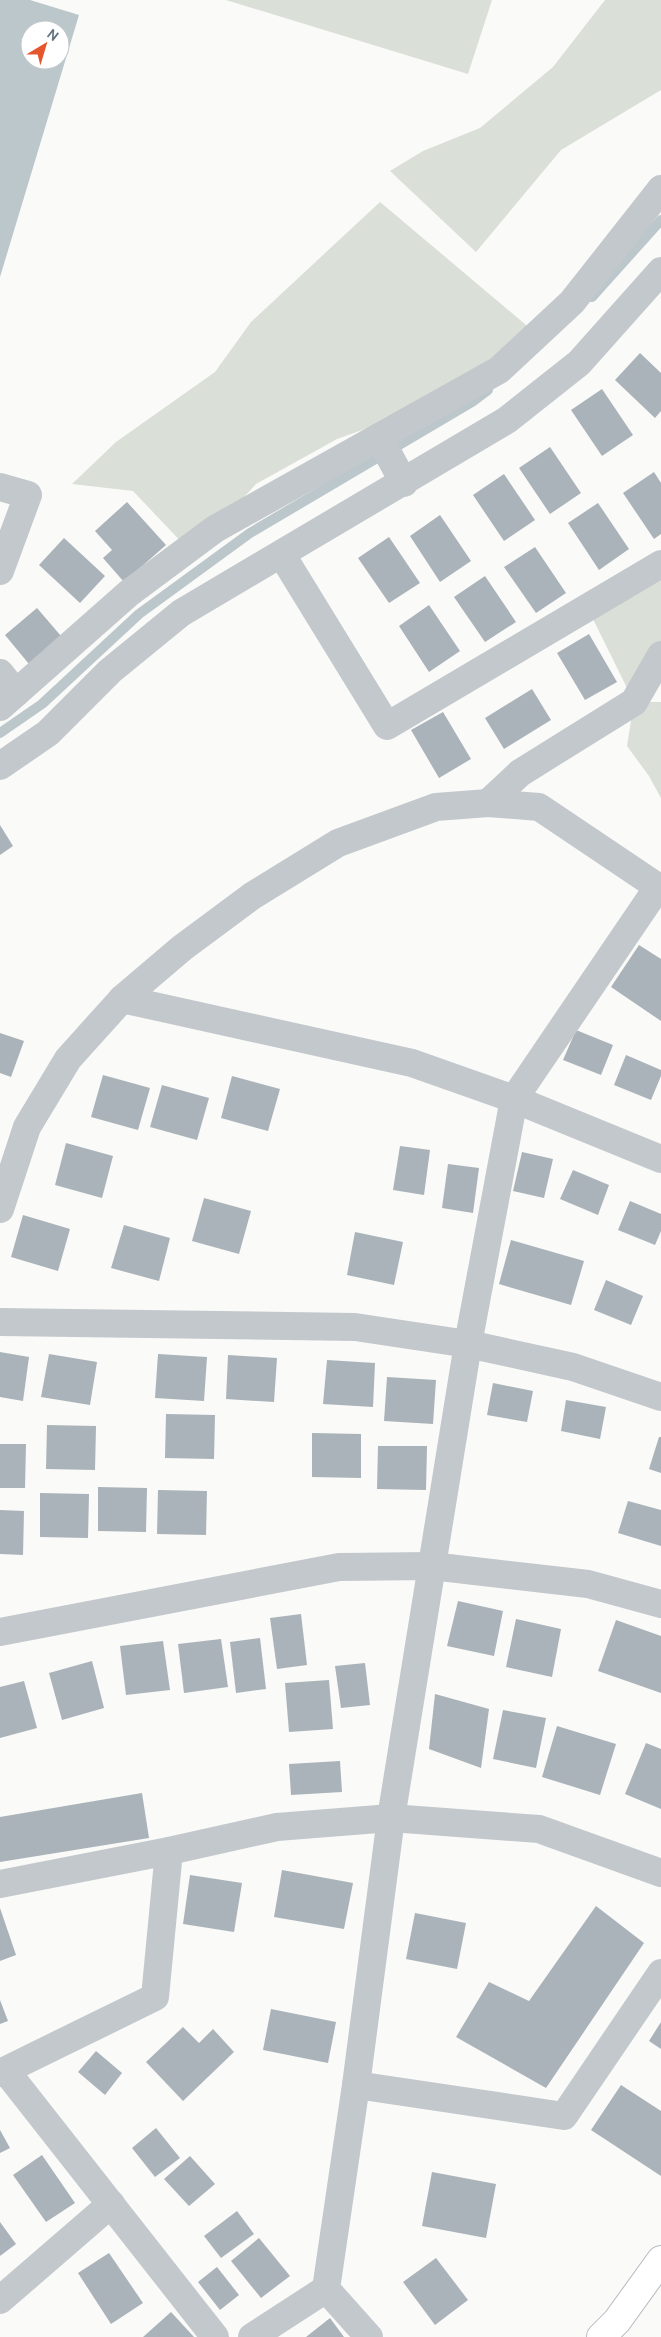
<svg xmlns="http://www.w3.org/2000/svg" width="661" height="2337" font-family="Cabin,sans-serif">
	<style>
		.green { fill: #dadfd7 }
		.water { fill: #bbc7cb; fill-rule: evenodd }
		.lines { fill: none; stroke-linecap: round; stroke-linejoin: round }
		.stream { stroke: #bbc7cb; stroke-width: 10 }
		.building { fill: #aab3b9 }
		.secondary-casing { stroke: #b3babf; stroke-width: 30 }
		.street { stroke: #c3c8cc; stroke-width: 28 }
		.secondary { stroke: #fff; stroke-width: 28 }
	</style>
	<rect width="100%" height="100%" fill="#fafaf8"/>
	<g class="green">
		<polygon points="226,0 492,0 468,74"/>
		<polygon points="605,0 661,0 661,90 561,150 476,252 390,171 423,151 480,128 553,67"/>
		<polygon points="380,202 538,335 446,400 337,439 256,484 215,529 188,549 133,491 72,484 116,442 215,372 251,322"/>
		<polygon points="661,564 661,655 634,702 661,702 661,798 649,776 627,746 634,702 587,607"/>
	</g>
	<path class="water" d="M0,0h30l49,15 -79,262zM30,30h30v30h-30z"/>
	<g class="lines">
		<g class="stream">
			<polyline points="592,297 661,220"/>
			<polyline points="0,733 42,704 139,614 250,533 472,402 488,390"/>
		</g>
	</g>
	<g class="building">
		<polygon points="640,353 661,373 661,411 655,418 615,380"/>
		<polygon points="602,389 633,435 602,456 571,410"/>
		<polygon points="550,447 581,493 550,514 519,468"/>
		<polygon points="654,472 661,483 661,534 654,539 623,493"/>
		<polygon points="504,474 535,520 504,541 473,495"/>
		<polygon points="127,502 166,545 124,582 103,558 112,550 95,531"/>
		<polygon points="598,503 629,549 599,570 568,523"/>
		<polygon points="440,515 471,561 440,582 410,536"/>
		<polygon points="389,537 420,583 389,603 358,558"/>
		<polygon points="64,538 105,576 80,603 39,565"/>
		<polygon points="535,547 566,593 536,613 504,567"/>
		<polygon points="485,576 516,622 485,642 454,597"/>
		<polygon points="429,605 460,651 429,672 399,626"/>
		<polygon points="37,608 61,636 29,664 5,635"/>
		<polygon points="589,634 617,682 585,700 557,653"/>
		<polygon points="532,689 551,720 504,749 485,718"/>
		<polygon points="443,712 471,759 439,778 411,730"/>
		<polygon points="0,825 13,846 0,855"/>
		<polygon points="639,945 661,959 661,1021 611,987"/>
		<polygon points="576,1030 613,1045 601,1075 563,1060"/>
		<polygon points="0,1033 24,1041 11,1077 0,1073"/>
		<polygon points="626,1055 661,1070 661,1076 651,1100 614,1085"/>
		<polygon points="103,1075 150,1088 138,1130 91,1117"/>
		<polygon points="232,1076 280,1089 268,1131 221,1118"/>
		<polygon points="162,1085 209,1098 197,1140 150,1127"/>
		<polygon points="66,1143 113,1156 102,1198 55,1185"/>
		<polygon points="400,1146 430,1150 424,1195 393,1190"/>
		<polygon points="522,1152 553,1159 544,1198 513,1191"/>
		<polygon points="448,1164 479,1168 473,1213 442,1208"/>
		<polygon points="573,1170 609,1185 598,1215 560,1199"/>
		<polygon points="204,1198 251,1211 239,1254 192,1241"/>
		<polygon points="630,1201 661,1214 661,1231 655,1245 618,1230"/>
		<polygon points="23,1215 70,1229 58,1271 11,1257"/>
		<polygon points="124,1225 170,1238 159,1281 111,1268"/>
		<polygon points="355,1232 403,1242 394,1285 347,1275"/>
		<polygon points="511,1240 584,1261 571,1305 499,1284"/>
		<polygon points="606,1280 643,1296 631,1325 594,1310"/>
		<polygon points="0,1352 29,1357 23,1401 0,1397"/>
		<polygon points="49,1354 97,1362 90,1405 41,1397"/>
		<polygon points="158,1354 207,1357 204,1401 155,1398"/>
		<polygon points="228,1355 277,1358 274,1402 226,1399"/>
		<polygon points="327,1360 375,1363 373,1407 323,1404"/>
		<polygon points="387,1377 436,1380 433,1424 384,1421"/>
		<polygon points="493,1383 533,1391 527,1422 487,1415"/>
		<polygon points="566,1400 606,1407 600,1439 561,1431"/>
		<polygon points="166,1414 215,1415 214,1459 165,1458"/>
		<polygon points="47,1425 96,1426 95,1470 46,1469"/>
		<polygon points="312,1433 361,1434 361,1478 312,1477"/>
		<polygon points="659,1437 661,1437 661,1473 649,1469"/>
		<polygon points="0,1444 26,1444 25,1488 0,1488"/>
		<polygon points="378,1446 427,1446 426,1490 377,1489"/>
		<polygon points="98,1487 147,1488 146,1532 98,1531"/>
		<polygon points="158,1490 207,1491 206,1535 157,1534"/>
		<polygon points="40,1493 89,1494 88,1538 40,1537"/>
		<polygon points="628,1501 661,1510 661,1546 618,1533"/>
		<polygon points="0,1510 24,1511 23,1555 0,1554"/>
		<polygon points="458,1601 503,1611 494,1656 447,1646"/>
		<polygon points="301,1614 307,1665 277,1669 270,1618"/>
		<polygon points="516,1619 561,1629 552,1677 506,1667"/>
		<polygon points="616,1620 661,1636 661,1693 598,1671"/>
		<polygon points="260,1638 266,1689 236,1693 230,1642"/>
		<polygon points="221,1639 228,1687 184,1693 178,1644"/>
		<polygon points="163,1641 170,1690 126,1695 120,1646"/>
		<polygon points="92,1661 104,1708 62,1720 49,1673"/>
		<polygon points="365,1663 370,1705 341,1708 335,1666"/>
		<polygon points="329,1680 333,1729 289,1732 285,1683"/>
		<polygon points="24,1681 37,1728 0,1738 0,1687"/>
		<polygon points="435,1694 489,1709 481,1768 429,1749"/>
		<polygon points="503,1710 546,1718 536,1768 493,1759"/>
		<polygon points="557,1726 616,1744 600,1795 542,1777"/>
		<polygon points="646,1743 661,1749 661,1809 625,1794"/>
		<polygon points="340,1761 342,1792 291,1795 289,1764"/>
		<polygon points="142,1793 149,1838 0,1862 0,1817"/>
		<polygon points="282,1870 353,1883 344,1929 274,1917"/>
		<polygon points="190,1875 242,1883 234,1932 183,1924"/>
		<polygon points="596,1906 644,1943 546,2088 456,2037 489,1982 529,2001"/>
		<polygon points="0,1908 16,1955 0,1961"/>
		<polygon points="415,1913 466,1923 457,1969 406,1959"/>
		<polygon points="0,2000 8,2021 0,2024"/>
		<polygon points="271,2009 336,2022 328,2063 263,2050"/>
		<polygon points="661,2022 661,2049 649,2041"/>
		<polygon points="183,2027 199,2043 213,2029 234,2052 183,2101 146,2062"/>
		<polygon points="96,2051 122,2073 105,2095 78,2072"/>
		<polygon points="621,2085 661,2111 661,2176 591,2130"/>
		<polygon points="156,2128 180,2158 155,2177 132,2148"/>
		<polygon points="0,2130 10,2148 0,2153"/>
		<polygon points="42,2155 75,2203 46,2222 13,2175"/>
		<polygon points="190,2156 215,2184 189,2206 164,2179"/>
		<polygon points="432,2172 496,2184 486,2238 422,2226"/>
		<polygon points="237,2211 254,2234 221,2258 204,2236"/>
		<polygon points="0,2222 16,2244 0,2256"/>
		<polygon points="259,2238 290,2276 261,2298 231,2261"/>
		<polygon points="109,2253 143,2303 111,2324 78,2273"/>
		<polygon points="436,2258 468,2300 435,2325 403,2282"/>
		<polygon points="217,2267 239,2295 220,2310 198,2282"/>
		<polygon points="171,2312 194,2337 143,2337"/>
		<polygon points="330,2318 344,2337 306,2337"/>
	</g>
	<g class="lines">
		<g class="secondary-casing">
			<polyline id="secondary" points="601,2337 617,2321 661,2260"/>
		</g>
		<g class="street">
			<polyline points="379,437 404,483"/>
			<polyline points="0,487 28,495 0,571"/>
			<polyline points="282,555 387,726 661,564"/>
			<polyline points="0,673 16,693"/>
			<polyline points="0,707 129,593 215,529 499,370 572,302 661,189"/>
			<polyline points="0,766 48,733 110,671 181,613 507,420 579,363 661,271"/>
			<polyline points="488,803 520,773 634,702 661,655"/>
			<polyline points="122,999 412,1063 514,1099 661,1159"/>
			<polyline points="0,1209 27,1127 68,1059 122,999 182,948 252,896 338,843 436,807 488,803 539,807 661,889"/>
			<polyline points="0,1322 355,1327 468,1344 573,1367 661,1397"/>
			<polyline points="0,1632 339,1567 431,1566 588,1584 661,1604"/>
			<polyline points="0,1884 169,1851"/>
			<polyline points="6,2071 215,2337"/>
			<polyline points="0,2073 155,1997 169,1851 277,1827 391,1818 539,1829 661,1873"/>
			<polyline points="356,2085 564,2116 661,1973"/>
			<polyline points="0,2300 111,2204"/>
			<polyline points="252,2337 326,2289"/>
			<polyline points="369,2337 326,2289 356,2085 391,1818 468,1344 514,1099 658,887"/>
		</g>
		<use href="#secondary" class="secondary"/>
	</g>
	<g transform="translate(45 45) rotate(38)"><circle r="24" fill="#ffffff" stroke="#c1c8cd"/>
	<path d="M0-4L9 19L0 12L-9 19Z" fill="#e4572e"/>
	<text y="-8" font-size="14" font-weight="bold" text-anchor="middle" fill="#657683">N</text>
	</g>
</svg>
